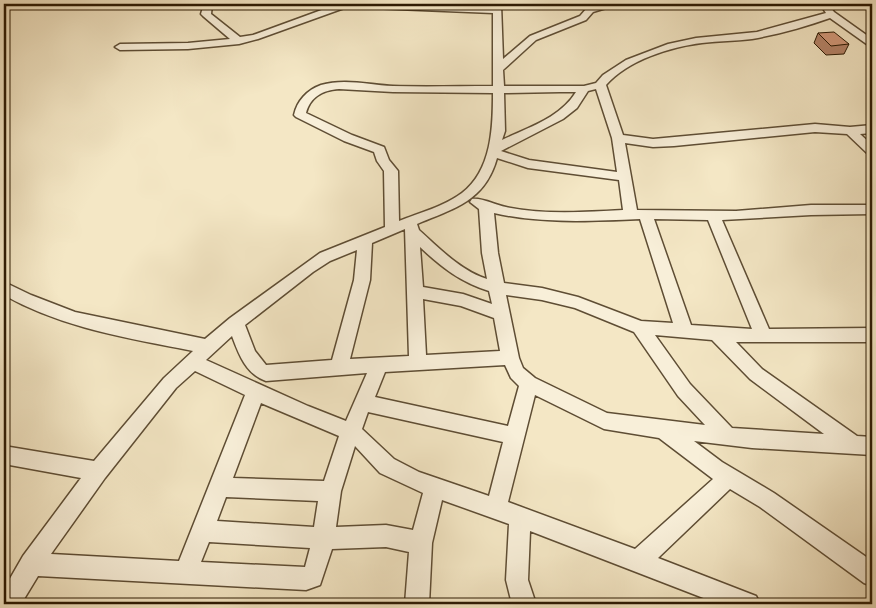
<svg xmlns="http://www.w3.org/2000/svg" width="876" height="608" font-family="'IM FELL DW Pica',serif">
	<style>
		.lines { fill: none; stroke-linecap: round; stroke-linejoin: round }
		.minor-casing { stroke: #5e4d34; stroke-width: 3 }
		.minor { fill: #f8efd9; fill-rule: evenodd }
		.wall { fill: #b58469; stroke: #2c1a03 }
		.building { fill: #d2997a; stroke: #2c1a03 }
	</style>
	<rect width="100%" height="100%" fill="#f4e7c5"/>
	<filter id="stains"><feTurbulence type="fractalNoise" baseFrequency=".004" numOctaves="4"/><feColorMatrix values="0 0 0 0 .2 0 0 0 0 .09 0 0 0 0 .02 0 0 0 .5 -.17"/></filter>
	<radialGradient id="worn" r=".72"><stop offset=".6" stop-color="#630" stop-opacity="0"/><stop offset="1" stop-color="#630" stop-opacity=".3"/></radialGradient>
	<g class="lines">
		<g class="minor-casing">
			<g id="minor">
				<path d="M204,4h8l-1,10 29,23 13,-2 85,-31 154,3 1,-3h8l2,55 27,-23 50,-20 7,-8 14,-4h13l-1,2 -20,6 -7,8 -50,20 -33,30 1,16h80l12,-3 7,-8 23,-15 42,-16 28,-6 61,-6 69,-19 -6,-9h8l6,8 38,27v7l-4,-1 -38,-27c-25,9 -51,16 -78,21 -16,2 -33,2 -50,4 -32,4 -74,17 -96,42l17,50 30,4 162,-15 35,3 22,-2v8l-12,1 12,11v10l-4,-1 -21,-20 -32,-2 -141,14 -21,1 -28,-4 12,67 99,1 75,-6h61v9l-61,1 -89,5 47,109 103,-1v14h-136l26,27 95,67 15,1v18l-120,-7 -58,-7 28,21 52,31 98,68v25l-8,-3 -104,-76 -30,-18 -72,69 98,38 4,8h-41l-189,-73 -2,49 8,24h-24l-6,-24 3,-56 -67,-24 -10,43 -3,61h-24l4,-52 -23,-5 -54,2 -12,36 -14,5 -268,-14 -17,28h-17v-15l19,-33 58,-78 -77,-14v-18l90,15 70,-83 29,-27c-65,-13 -131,-23 -189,-56v-13l27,13 44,17 130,27 25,-21 90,-65 65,-26 -1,-56 -7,-10 -3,-9 -30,-11 -48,-24 -2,-2c3,-14 13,-25 27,-30 23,-7 49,0 72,1 33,1 67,0 100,0v-73l-146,-6 -89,32 -19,5 -51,5 -68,1 -5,-3 5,-3 68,-1 42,-4 -27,-23 -2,-2zM339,89l54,3 100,1c0,34 -1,77 -31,100 -17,13 -43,20 -63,28l-1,-50 -9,-11 -5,-13 -32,-12 -46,-22c4,-16 17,-23 33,-24zM596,89l16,49 5,34 -88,-12 -28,-9 62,-32 14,-11 11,-17zM560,92h16c-16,26 -47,35 -74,48l3,-9 -1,-38zM497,158l31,10 91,12 4,30c-38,2 -79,5 -117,-3 -10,-2 -26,-10 -34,-8l-2,3 9,7 3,44 5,26c-26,-8 -48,-31 -68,-49l-2,-6c38,-16 68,-23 80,-66zM494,213c48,11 97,8 146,6l33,104 -32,-2 -63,-24 -36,-9 -38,-5 -6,-30zM654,219l54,1 44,109 -61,-4zM405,229l4,127 -59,3 20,-79 2,-37zM420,247c21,20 42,36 69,44l3,13 -29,-10 -40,-7zM357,250l-3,30 -22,80 -66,5 -11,-14 -10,-26 68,-53 17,-11zM506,295l36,5 33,8 59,24 44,64 27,29 -98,-12 -72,-35 -12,-10 -4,-10zM423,299l38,7 33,12 6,33 -74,4zM655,335l57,5 38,39 74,55 -92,-6 -42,-44zM232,336c7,19 14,38 34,45l101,-8 -21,48 -38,-15 -102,-46zM505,365l6,13 8,8 -11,40 -133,-29 10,-25zM195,371l50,24 -66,166 -128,-7 54,-76 71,-90zM535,395l69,34 55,9 54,41 -78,70 -127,-47zM261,403l78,33 -15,45 -91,-3zM368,412l135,30 -14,54 -70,-24 -25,-13 -32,-30zM355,446l25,27 43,20 -10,37 -27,-5 -50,2 5,-36zM226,497l92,4 -4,26 -97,-6zM209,542l101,6 -5,19 -104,-5z"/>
				<polygon points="654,4 703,4 698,7 659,7"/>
			</g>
		</g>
		<use href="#minor" class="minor"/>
	</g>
	<polygon class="wall" points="818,33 849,44 844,54 826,55 814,43"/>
	<polygon class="building" points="834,32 849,44 831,46 818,33"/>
	<rect width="876" height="608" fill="none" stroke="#f4e7c5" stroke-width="20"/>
	<rect x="5" y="5" width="866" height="598" fill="none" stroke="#2c1a03" stroke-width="2.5"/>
	<rect x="10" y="10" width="856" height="588" fill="none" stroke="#2c1a03"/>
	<rect width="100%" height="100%" filter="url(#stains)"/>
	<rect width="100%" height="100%" fill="url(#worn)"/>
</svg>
